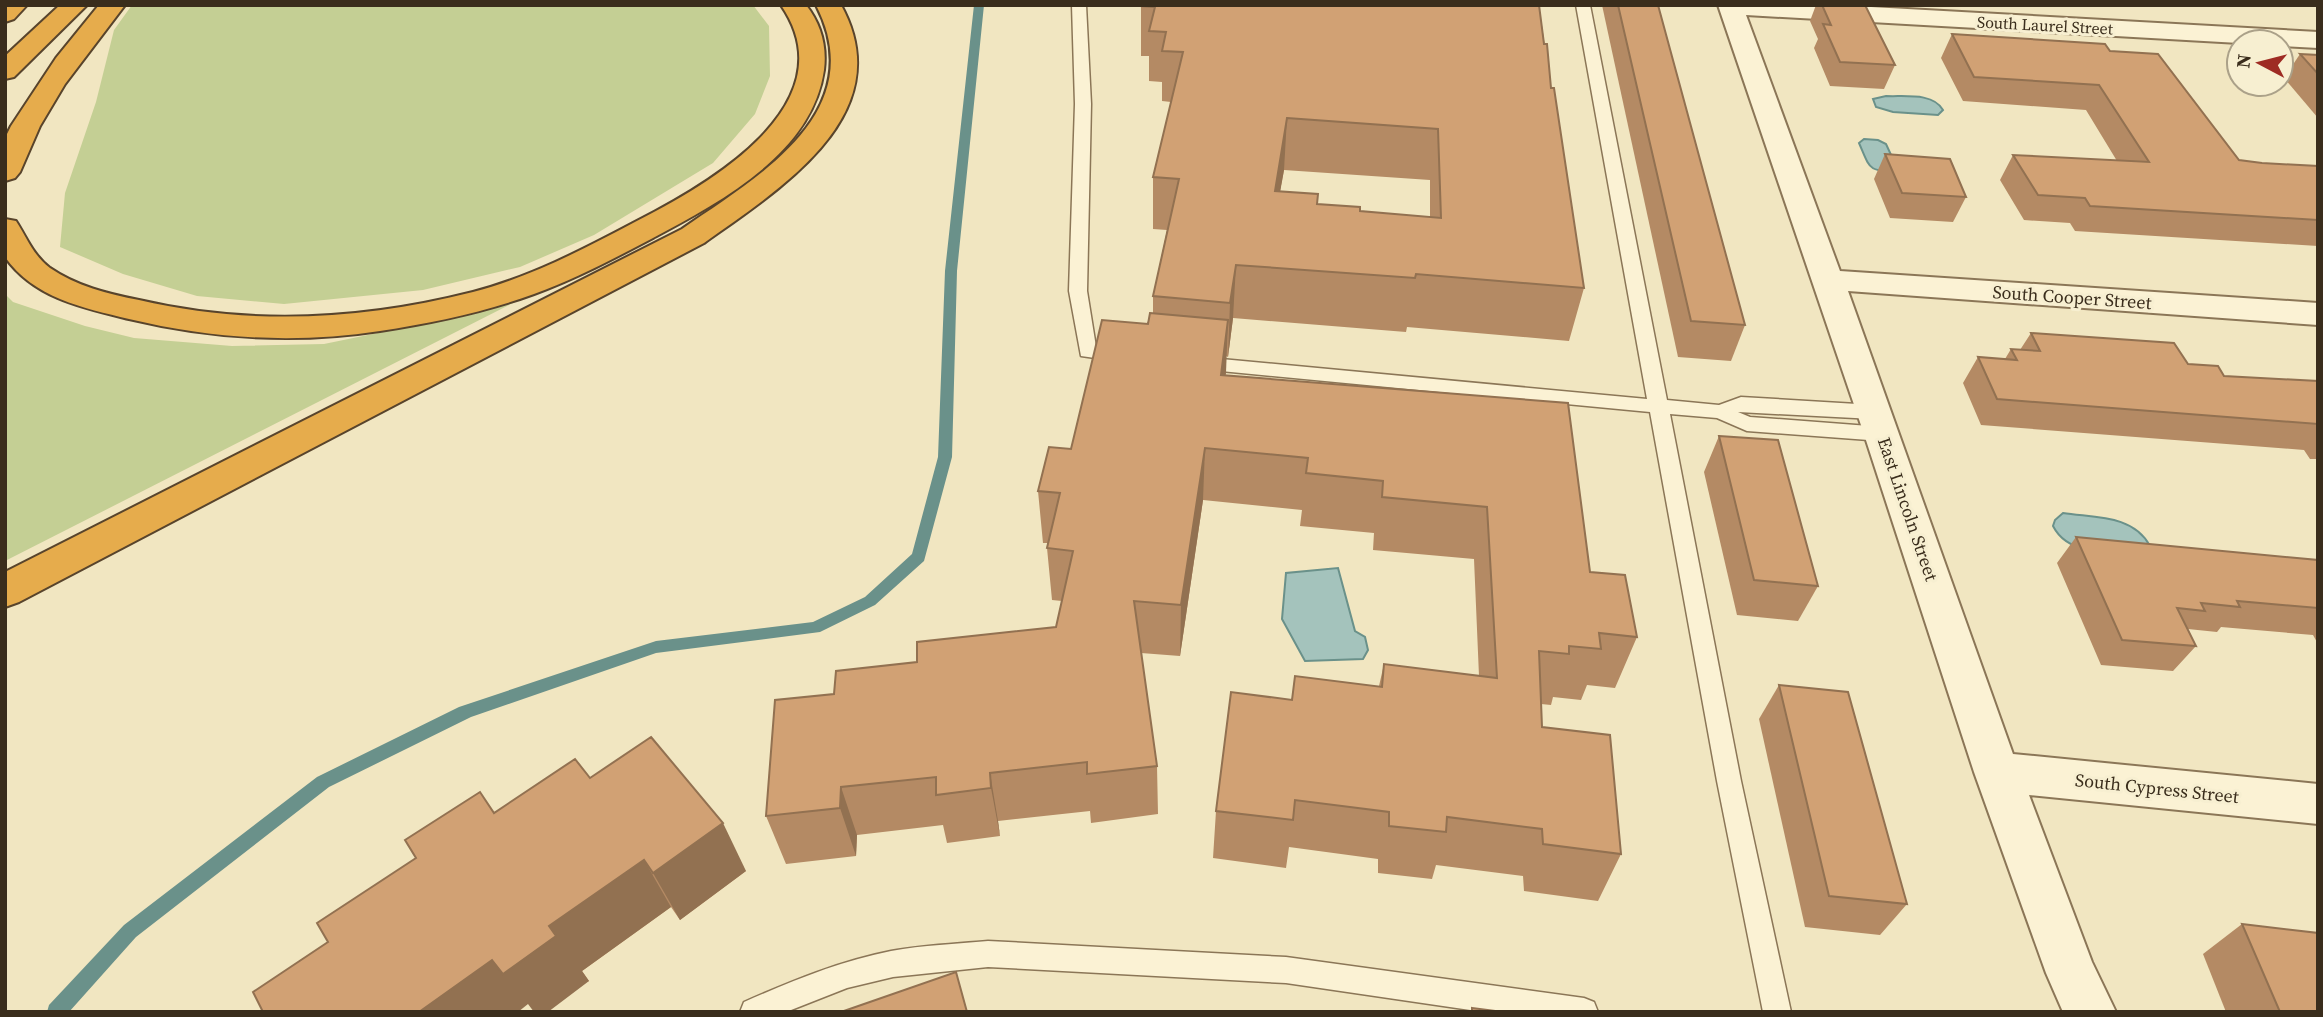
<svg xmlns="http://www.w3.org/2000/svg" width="2323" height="1017" font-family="'Source Serif 4',serif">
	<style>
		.green { fill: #c4cf94 }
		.water { fill: #a4c3bc; stroke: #6a918a; stroke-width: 2 }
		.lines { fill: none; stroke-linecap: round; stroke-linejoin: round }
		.stream { fill: #6a918a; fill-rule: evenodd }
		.lane-casing { stroke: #8b7657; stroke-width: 3 }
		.street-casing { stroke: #8b7657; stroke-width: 4 }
		.highway-casing { stroke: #58442c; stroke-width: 4 }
		.lane { fill: #fbf2d4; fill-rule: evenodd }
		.street { fill: #fbf2d4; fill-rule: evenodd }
		.highway { fill: #e6ac4c; fill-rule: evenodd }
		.wall { fill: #b48a64; fill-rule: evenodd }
		.shaded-wall { fill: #927151 }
		.building { fill: #d1a174; stroke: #927151; stroke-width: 2; fill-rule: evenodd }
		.labels { text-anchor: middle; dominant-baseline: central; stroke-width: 6; stroke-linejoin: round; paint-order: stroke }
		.far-street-label { font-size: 16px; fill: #3a2d1c; stroke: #f7efd1 }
		.street-label { font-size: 18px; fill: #3a2d1c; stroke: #f7efd1 }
	</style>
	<rect width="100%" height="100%" fill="#f1e6c1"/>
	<g class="green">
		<polygon points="132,5 753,5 769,26 770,76 755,114 713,163 594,235 520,267 423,290 284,304 197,296 123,274 60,247 65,193 96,102 114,30"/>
		<polygon points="5,294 13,302 85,326 134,338 232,346 324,344 475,313 523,298 5,561"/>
	</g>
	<g class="water">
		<path d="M1886,96c17,1 47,-4 57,14l-5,5 -45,-3 -17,-5 -3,-8z"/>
		<path d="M1864,139l14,1 8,4 12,26c-30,3 -28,-2 -39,-27z"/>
		<path d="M2063,513c30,5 70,1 87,33 -33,2 -79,15 -97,-20l2,-6z"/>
		<polygon points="1338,568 1355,631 1365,637 1368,650 1363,659 1305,661 1282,619 1286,573"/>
	</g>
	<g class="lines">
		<polygon class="stream" points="974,5 984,5 957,271 952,457 924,561 875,605 820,632 656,653 471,717 329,787 136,937 69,1012 47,1012 49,1005 124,925 317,777 459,707 656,641 813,622 865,597 912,554 938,457 945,271"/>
		<g class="lane-casing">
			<g id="lane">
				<polygon points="1072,5 1086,5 1091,104 1087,291 1096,347 1130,352 1132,356 1130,360 1123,362 1081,356 1069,291 1075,104"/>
				<polygon points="1576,5 1590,5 1667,400 1719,405 1741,397 1874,405 1881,407 1884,412 1881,417 1874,419 1738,412 1750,417 1882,427 1889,429 1892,434 1889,439 1882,441 1747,431 1717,418 1670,414 1741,781 1791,1012 1763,1012 1717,781 1650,412 1200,369 1193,367 1191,363 1193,359 1200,357 1647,399"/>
				<path d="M988,941l298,16 298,41 10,4 4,10h-114l-198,-29 -298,-16 -95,10 -46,11 -61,24h-46l4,-10c48,-21 96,-41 147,-51 32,-6 65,-7 97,-10z"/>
			</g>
		</g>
		<g class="street-casing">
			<polygon id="street" points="1718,5 1835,5 2318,32 2318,48 2281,46 2281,42 2239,43 1746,15 1840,271 2318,303 2318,325 1848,291 2013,754 2318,784 2318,824 2029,795 2092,962 2116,1012 2063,1012 2046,973 1974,772 1864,434"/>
		</g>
		<g class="highway-casing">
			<g id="highway">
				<polygon points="5,5 27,5 14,19 5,22"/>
				<polygon points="60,5 87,5 14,77 5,79 5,56"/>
				<polygon points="99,5 125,5 65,84 40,126 20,172 15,178 5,181 5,138 11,126 56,58"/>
				<path d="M781,5h25c15,19 21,41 18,65 -12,84 -104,132 -171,168 -38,20 -78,41 -119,56 -49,18 -102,29 -154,37 -85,13 -167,8 -251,-12 -46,-11 -95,-21 -124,-62v-38l11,2c11,17 17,34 34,47 26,18 58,26 89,32 111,26 224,20 334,-8 57,-15 109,-42 160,-69 73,-37 217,-118 148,-218z"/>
				<path d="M816,5h25c60,109 -60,183 -137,238l-685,359 -14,5v-35l677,-343c75,-52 190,-116 134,-224z"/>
			</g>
		</g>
		<use href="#lane" class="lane"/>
		<use href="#street" class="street"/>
		<use href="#highway" class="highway"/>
	</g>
	<g class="wall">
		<path d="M1141,5h398l12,83 33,200 -15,53 -162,-14 -1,5 -173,-14 -5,39 -2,-1 -1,19 343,28 22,169 47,65 -22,51 -28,-3 -6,15 -28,-3 -2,8 -10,-1 1,23 79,127 -23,47 -74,-10 -1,-15 -87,-11 -4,14 -54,-6v-14l-89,-12 -3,21 -73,-10 3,-47 76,-111 87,-14 5,-22 95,12 -5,-117 -101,-9 1,-17 -74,-7 2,-16 -99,-10 -23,156 -39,-3 16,113 1,48 -67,9 -1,-12 -92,10 2,15 -53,7 -4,-18 -86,10 -1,21 -70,8 -20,-48 68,-122 83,-32 139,-35 6,-26 -10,-1 -5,-52 1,-5h-5l-5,-52 33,-42 82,-136v-17l14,-66 -14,-1v-52l18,-75 -9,-1v-19l-13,-1v-25h-8zM1284,170l146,10v37l-70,-6 -43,-7 -37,-13z"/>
		<polygon points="1602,5 1658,5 1745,325 1731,361 1678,357"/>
		<polygon points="1816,5 1865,5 1895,65 1884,89 1830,86 1814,48 1818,39 1810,21"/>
		<polygon points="1952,34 2110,51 2239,160 2262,163 2318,166 2318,246 2075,231 2070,223 2024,220 2000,180 2013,155 2117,161 2086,110 1963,101 1941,58"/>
		<polygon points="2300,54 2318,55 2318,118 2284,78"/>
		<polygon points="1885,154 1966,197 1953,222 1890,218 1874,179"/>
		<polygon points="2031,333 2188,364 2224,376 2318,381 2318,459 2310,459 2304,450 1981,425 1963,383 1978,357 2005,359 2011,349 2020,350"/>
		<polygon points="1719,436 1818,586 1798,621 1737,615 1704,472"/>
		<polygon points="2076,537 2318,560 2318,644 2313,635 2221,627 2217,632 2188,629 2196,646 2173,671 2101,665 2057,563"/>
		<polygon points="1779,685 1907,904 1880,935 1805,927 1759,719"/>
		<polygon points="590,778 746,871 680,920 671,907 582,971 589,981 528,1004 494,812"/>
		<polygon points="2242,924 2318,1012 2226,1012 2203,954"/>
	</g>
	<g class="shaded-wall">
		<polygon points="1287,118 1284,170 1271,243 1275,191"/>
		<polygon points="1236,265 1233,318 1228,357 1230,303"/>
		<polygon points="1228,320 1226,373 1218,427 1221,375"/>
		<polygon points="1205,448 1203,500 1180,656 1181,605"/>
		<polygon points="990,773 998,821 1000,836 991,788"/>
		<polygon points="841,787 857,835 856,856 840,808"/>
		<polygon points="723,823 746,871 680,920 653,873"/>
		<polygon points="644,860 671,907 582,971 589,981 548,1012 534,1012 528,1004 518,1012 419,1012 492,960 549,926"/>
	</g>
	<g class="building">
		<path d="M1141,5h398l5,39h3l4,44h3l30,200 -168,-14 -1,4 -179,-13 -6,38 -77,-7 26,-117 -26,-2 30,-125 -21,-1 4,-19 -17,-1 6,-24 -14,-1zM1287,118l151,11 3,89 -81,-7v-4l-43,-3 1,-10 -43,-3z"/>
		<polygon points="1618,5 1658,5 1745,325 1691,321"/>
		<polygon points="1822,5 1865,5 1895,65 1840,62 1823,24 1831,25"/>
		<polygon points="1952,34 2105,44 2110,51 2158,54 2239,160 2262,163 2318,166 2318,220 2090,206 2085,198 2038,195 2013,155 2149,162 2099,85 1974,77"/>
		<polygon points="2300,54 2318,55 2318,74"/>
		<polygon points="1885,154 1950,159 1966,197 1902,193"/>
		<polygon points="1150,313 1228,320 1221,375 1568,403 1590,572 1625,575 1637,637 1599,633 1601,649 1569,646 1569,654 1539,651 1542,727 1610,735 1621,854 1543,844 1542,829 1447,817 1446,832 1389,826 1389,812 1295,800 1293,820 1216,811 1231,692 1292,700 1295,676 1382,687 1384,664 1497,678 1487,507 1382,497 1383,481 1306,473 1308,458 1205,448 1181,605 1134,601 1157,766 1087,774 1087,762 990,773 991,788 936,795 936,777 841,787 840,808 766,816 775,700 834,694 836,671 917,662 917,642 1056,627 1073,551 1047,548 1060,493 1038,491 1049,447 1071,449 1102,320 1148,324"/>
		<polygon points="2031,333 2174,343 2188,364 2218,366 2224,376 2318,381 2318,424 1997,399 1978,357 2017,360 2011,349 2040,351"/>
		<polygon points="1719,436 1778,440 1818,586 1754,580"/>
		<polygon points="2076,537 2318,560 2318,608 2237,601 2240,607 2201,603 2205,611 2177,608 2196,646 2122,640"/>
		<polygon points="1779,685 1848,692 1907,904 1829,896"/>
		<polygon points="651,737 723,823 653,873 644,860 549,926 556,936 503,974 492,960 419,1012 263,1012 253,992 328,942 317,923 416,858 405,840 480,792 494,813 575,759 590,778"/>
		<polygon points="2242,924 2318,933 2318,1012 2280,1012"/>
		<polygon points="956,972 967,1012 841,1012"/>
		<polygon points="1472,1008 1503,1012 1472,1012"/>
	</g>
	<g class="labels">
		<g class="far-street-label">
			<text transform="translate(2045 25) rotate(3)">South Laurel Street</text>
		</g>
		<g class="street-label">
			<text transform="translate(2072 297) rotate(4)">South Cooper Street</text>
			<text transform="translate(1908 509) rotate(71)">East Lincoln Street</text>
			<text transform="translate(2157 788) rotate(6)">South Cypress Street</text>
		</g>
	</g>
	<rect width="2323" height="1017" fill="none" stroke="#3a2d1c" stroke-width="14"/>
	<g transform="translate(2260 63) rotate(277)"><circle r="33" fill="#f7efd1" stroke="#aba189" stroke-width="2"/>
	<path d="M0-5L12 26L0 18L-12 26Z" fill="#9e2b23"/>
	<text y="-10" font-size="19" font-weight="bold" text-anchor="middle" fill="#3a2d1c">N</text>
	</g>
</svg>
